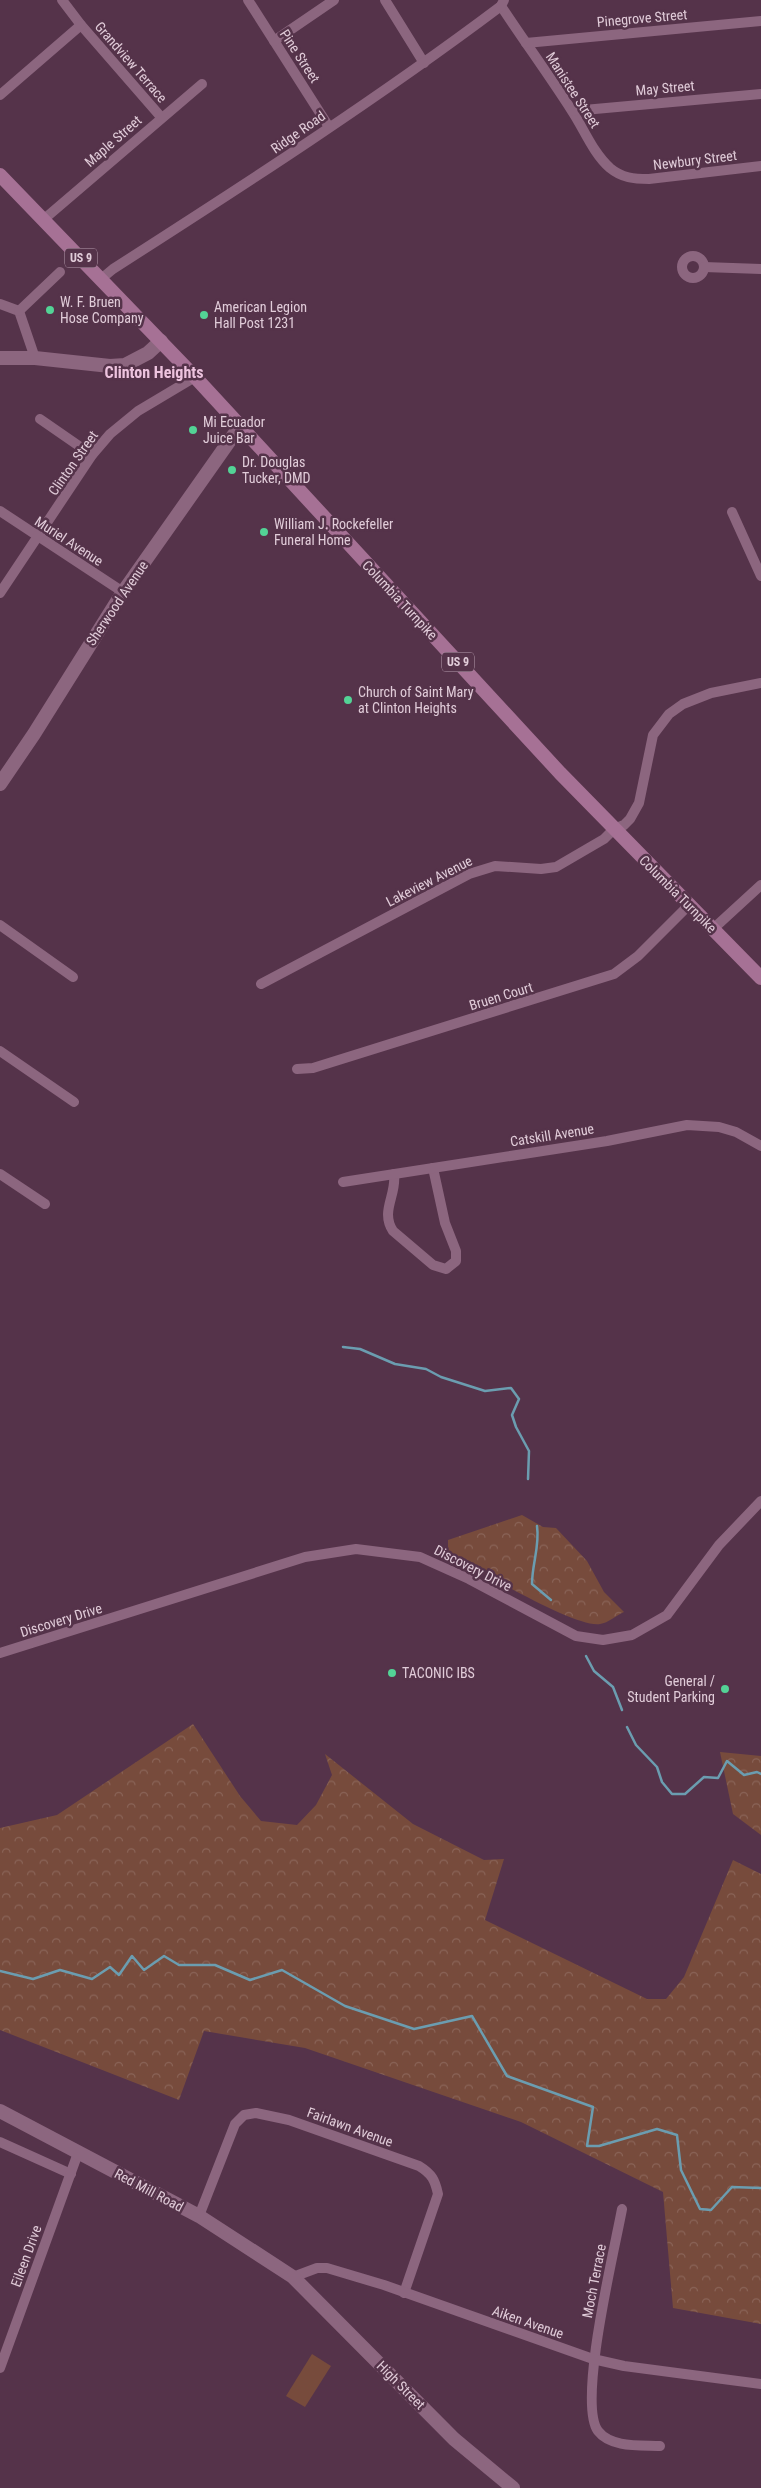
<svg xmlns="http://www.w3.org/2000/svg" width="761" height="2488" font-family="'Roboto Condensed',sans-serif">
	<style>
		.green { fill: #774b3c }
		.forest { fill: url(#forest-crowns) }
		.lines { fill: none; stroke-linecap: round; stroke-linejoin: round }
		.stream { stroke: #6b9db0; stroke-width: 2.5 }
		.minor { stroke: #8c667f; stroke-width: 10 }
		.tertiary { stroke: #8c667f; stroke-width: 14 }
		.primary { stroke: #a67195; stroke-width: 14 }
		.poi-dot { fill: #53d396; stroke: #55334a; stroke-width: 2 }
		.labels { text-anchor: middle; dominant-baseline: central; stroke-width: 5; stroke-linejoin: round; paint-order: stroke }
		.shield { fill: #55334a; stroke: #b79eae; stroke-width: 1 }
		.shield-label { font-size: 12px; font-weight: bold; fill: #e1ccd9 }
		.street-label { font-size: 14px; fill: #e1ccd9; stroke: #55334a }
		.poi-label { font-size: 14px; fill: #e1ccd9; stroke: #55334a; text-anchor: start }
		.quarter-label { font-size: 16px; font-weight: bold; fill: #edc3de; stroke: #55334a }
	</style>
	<defs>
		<pattern id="forest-crowns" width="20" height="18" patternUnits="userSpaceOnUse" patternTransform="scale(1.25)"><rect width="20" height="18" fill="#774b3c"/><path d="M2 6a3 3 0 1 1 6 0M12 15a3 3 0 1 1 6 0" fill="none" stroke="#8a6458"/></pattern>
	</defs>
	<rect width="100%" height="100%" fill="#55334a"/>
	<polygon class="green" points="312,2354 331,2366 305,2407 286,2396"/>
	<g class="forest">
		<path d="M522,1515l21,12 13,1 31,33 17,31 20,20c-7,3 -16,11 -24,12 -23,5 -128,-57 -152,-71v-13z"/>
		<polygon points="193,1724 240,1796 261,1821 297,1825 316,1805 332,1775 325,1754 413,1824 484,1860 504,1859 485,1920 647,1999 666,1999 684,1977 733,1860 761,1874 761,2324 673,2308 663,2192 521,2122 305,2048 204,2031 179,2100 0,2030 0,1828 57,1815"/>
		<polygon points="720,1752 761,1756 761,1835 733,1814"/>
	</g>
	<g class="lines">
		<g class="stream">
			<polyline points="343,1347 360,1349 395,1364 426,1369 441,1377 485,1391 511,1388 519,1399 512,1415 516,1427 529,1451 528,1479"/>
			<path d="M537,1526c3,20 -5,38 -5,58l19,16"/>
			<polyline points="586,1656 594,1671 613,1687 622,1710"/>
			<polyline points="627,1727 636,1745 657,1767 662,1782 672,1794 685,1794 704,1777 718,1778 727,1761 744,1775 757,1772 761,1774"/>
			<polyline points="0,1971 33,1979 60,1970 92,1979 110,1967 119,1975 132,1956 144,1970 164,1956 179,1965 215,1965 250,1980 282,1970 345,2006 414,2029 472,2016 507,2076 593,2107 587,2146 599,2146 657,2129 677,2135 681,2170 700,2209 711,2210 732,2187 761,2188"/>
		</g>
		<g class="minor">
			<polyline points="62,0 81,25 161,117"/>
			<polyline points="248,0 329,127"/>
			<polyline points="385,0 424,63"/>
			<path d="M501,6c23,35 48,69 71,105 12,18 21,42 38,57 12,10 24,11 39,11l112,-13"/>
			<polyline points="274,41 334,0"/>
			<polyline points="526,43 761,21"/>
			<polyline points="0,95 81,25"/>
			<polyline points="573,111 761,94"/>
			<polyline points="43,220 202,84"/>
			<circle cx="693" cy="267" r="11"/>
			<polyline points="704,267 761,269"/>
			<path d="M101,279l12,-10c131,-84 263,-169 388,-263l3,-6"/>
			<polyline points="0,304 19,311 35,358"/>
			<polyline points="19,311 60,272"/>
			<polyline points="40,419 92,455"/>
			<polyline points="0,511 123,592"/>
			<polyline points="732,512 761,576"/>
			<polyline points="0,593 92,455 110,434 138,411 195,377"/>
			<polyline points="0,925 73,977"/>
			<polyline points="713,929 761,885"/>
			<polyline points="261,984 469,874 495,866 541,869 556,867 604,839 614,829 624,825 630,819 639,803 653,735 669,714 683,704 711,693 761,683"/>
			<polyline points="0,1051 74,1102"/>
			<polyline points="297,1069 313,1068 614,974 638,956 689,905"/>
			<polyline points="0,1174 45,1204"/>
			<path d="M394,1174c3,21 -14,37 -1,57l40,34 13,4 10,-8v-10l-11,-28 -12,-55"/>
			<polyline points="343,1182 607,1141 687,1125 719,1127 736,1132 761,1146"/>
			<polyline points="0,1653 305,1557 356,1549 420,1557 469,1579 576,1636 603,1640 632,1635 667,1615 719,1545 761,1501"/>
			<polyline points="0,2142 71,2174"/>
			<path d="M622,2209c-7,39 -45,194 -24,222 13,17 43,14 62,15"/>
			<path d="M199,2216l36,-92 9,-9 12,-2 33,7 130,46c13,8 16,14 19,28l-34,99"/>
			<polyline points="293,2277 317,2268 327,2268 384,2285 593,2359 624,2366 761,2384"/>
			<polyline points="0,2368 78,2153"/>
		</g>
		<g class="tertiary">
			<polyline points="0,358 35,358 110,366 125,365 148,353 161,341"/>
			<polyline points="0,784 34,734 123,592 240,426"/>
			<polyline points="0,2111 199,2216 293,2277 454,2439 513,2488"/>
		</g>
		<polyline class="primary" points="0,175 195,377 560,773 761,978"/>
	</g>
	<g class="poi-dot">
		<circle cx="50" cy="310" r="5"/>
		<circle cx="204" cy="315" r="5"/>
		<circle cx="193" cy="430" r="5"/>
		<circle cx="232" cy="470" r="5"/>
		<circle cx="264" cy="532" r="5"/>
		<circle cx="348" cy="700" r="5"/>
		<circle cx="392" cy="1673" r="5"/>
		<circle cx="725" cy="1689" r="5"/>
	</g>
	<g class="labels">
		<g class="shield">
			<rect x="65" y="248.5" width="32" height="19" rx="4"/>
			<rect x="442" y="652.5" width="32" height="19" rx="4"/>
		</g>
		<g class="shield-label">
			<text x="81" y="258">US 9</text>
			<text x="458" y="662">US 9</text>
		</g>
		<g class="street-label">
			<text transform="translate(642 18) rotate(-5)">Pinegrove Street</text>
			<text transform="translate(300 56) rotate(57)">Pine Street</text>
			<text transform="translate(131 62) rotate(49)">Grandview Terrace</text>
			<text transform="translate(665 88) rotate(-5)">May Street</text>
			<text transform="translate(573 90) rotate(57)">Manistee Street</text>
			<text transform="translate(298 132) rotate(-35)">Ridge Road</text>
			<text transform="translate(113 141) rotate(-41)">Maple Street</text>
			<text transform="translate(695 160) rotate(-7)">Newbury Street</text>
			<text transform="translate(73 463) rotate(-55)">Clinton Street</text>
			<text transform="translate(69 541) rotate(33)">Muriel Avenue</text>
			<text transform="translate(400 600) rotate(47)">Columbia Turnpike</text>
			<text transform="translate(117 603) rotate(-56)">Sherwood Avenue</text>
			<text transform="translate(429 881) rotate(-27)">Lakeview Avenue</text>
			<text transform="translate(678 894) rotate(45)">Columbia Turnpike</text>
			<text transform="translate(501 996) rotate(-17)">Bruen Court</text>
			<text transform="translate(552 1135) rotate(-9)">Catskill Avenue</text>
			<text transform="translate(473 1568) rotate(27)">Discovery Drive</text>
			<text transform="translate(61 1620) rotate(-17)">Discovery Drive</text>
			<text transform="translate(350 2127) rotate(20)">Fairlawn Avenue</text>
			<text transform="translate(149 2190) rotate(28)">Red Mill Road</text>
			<text transform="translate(26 2256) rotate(-70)">Eileen Drive</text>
			<text transform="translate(594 2281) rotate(-79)">Moch Terrace</text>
			<text transform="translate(528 2322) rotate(19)">Aiken Avenue</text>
			<text transform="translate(401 2385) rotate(45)">High Street</text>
		</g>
		<g class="poi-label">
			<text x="60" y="302">W. F. Bruen<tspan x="60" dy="16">Hose Company</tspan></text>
			<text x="214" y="307">American Legion<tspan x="214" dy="16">Hall Post 1231</tspan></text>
			<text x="203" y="422">Mi Ecuador<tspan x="203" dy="16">Juice Bar</tspan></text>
			<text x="242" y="462">Dr. Douglas<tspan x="242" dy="16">Tucker, DMD</tspan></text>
			<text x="274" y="524">William J. Rockefeller<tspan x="274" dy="16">Funeral Home</tspan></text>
			<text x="358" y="692">Church of Saint Mary<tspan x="358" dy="16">at Clinton Heights</tspan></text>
			<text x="402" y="1673">TACONIC IBS</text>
			<text x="715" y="1681" text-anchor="end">General /<tspan x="715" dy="16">Student Parking</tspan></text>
		</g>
		<g class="quarter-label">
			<text x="154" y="372">Clinton Heights</text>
		</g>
	</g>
</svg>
